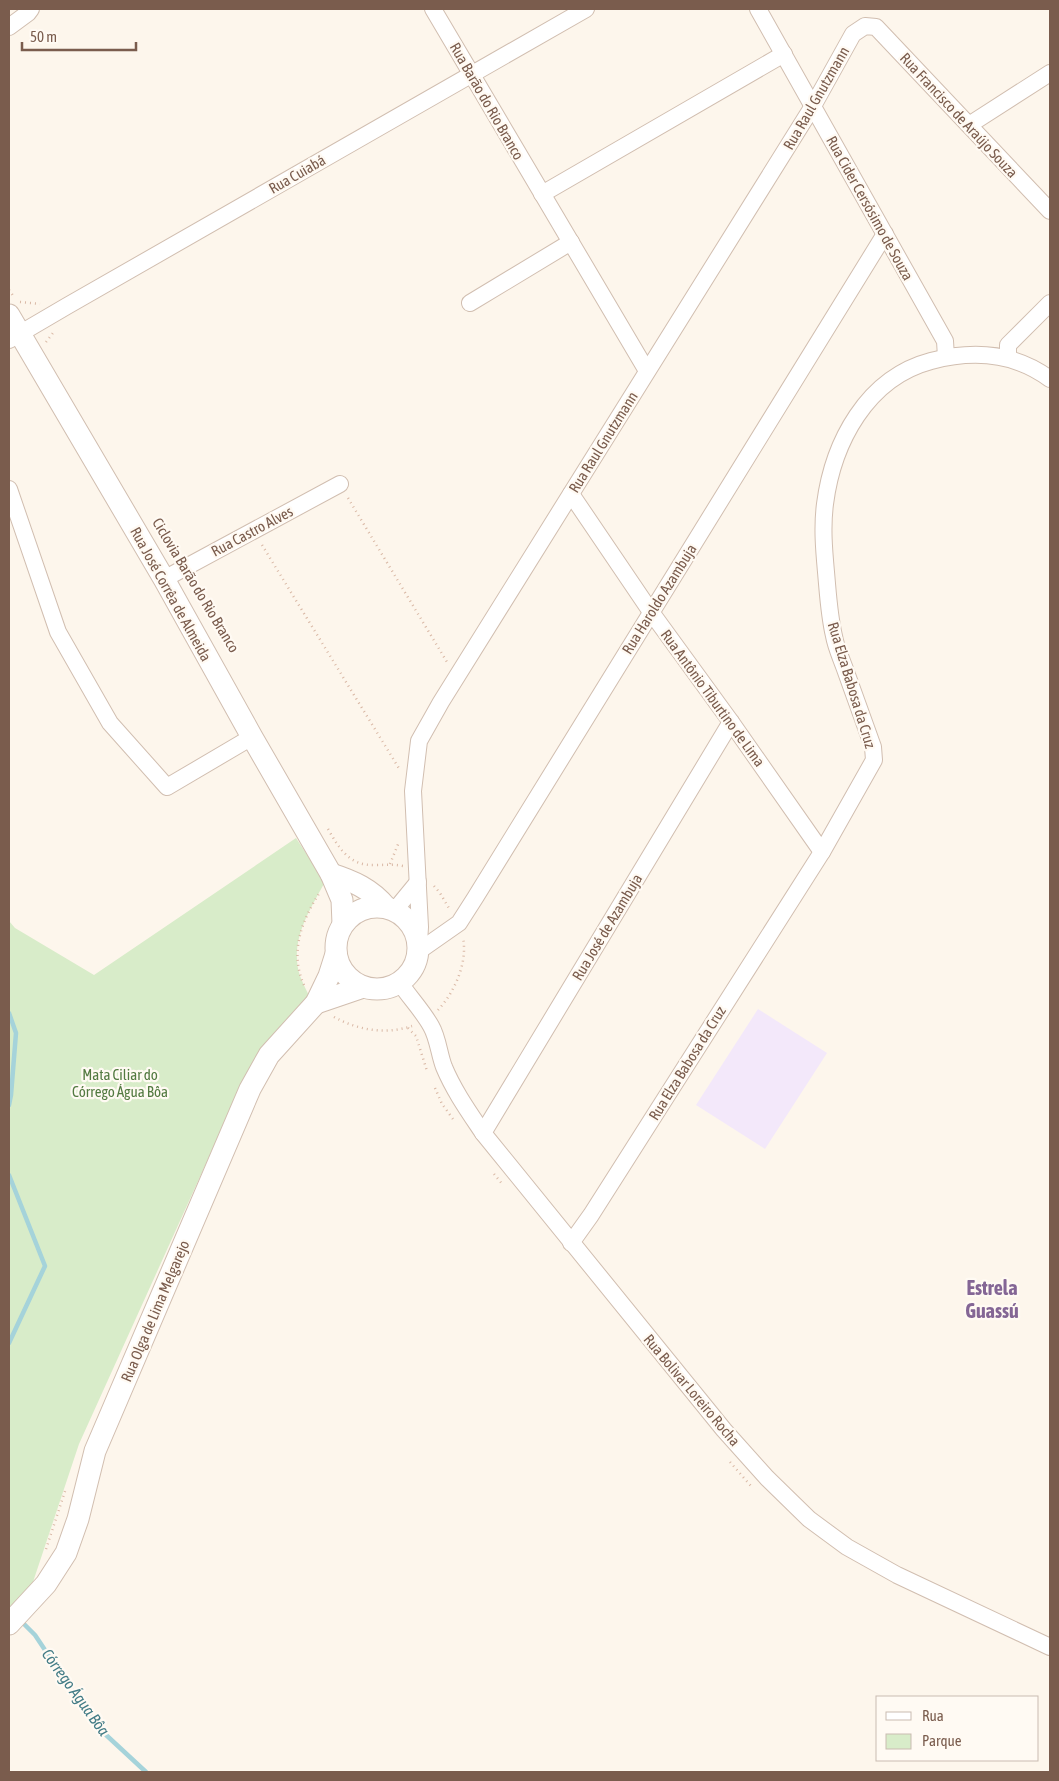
<svg xmlns="http://www.w3.org/2000/svg" width="1059" height="1781" font-family="'Asap Condensed',sans-serif">
	<style>
		.education { fill: #f3e8fa }
		.green { fill: #d8ecc9 }
		.lines { fill: none; stroke-linecap: round; stroke-linejoin: round }
		.stream { stroke: #a5d3da; stroke-width: 4.5 }
		.minor-casing { stroke: #d1beb0; stroke-width: 18 }
		.tertiary-casing { stroke: #d1beb0; stroke-width: 23 }
		.path { stroke: #d9b8a5; stroke-width: 2.5; stroke-dasharray: 1 4; stroke-linecap: butt }
		.minor { stroke: #fff; stroke-width: 16 }
		.tertiary { stroke: #fff; stroke-width: 21 }
		.labels { text-anchor: middle; dominant-baseline: central; stroke-width: 4.5; stroke-linejoin: round; paint-order: stroke }
		.street-label { font-size: 15px; fill: #7a5c4d; stroke: #fffaf3 }
		.park-label { font-size: 15px; fill: #537a41; stroke: #fffaf3 }
		.water-label { font-size: 16px; font-style: italic; fill: #437c86; stroke: #fffaf3 }
		.district-label { font-size: 20px; font-weight: bold; fill: #846695; stroke: #fffaf3 }
	</style>
	<rect width="100%" height="100%" fill="#fdf6ec"/>
	<polygon class="education" points="758,1009 827,1053 765,1149 696,1105"/>
	<path class="green" d="M296,838l29,44c-16,29 -36,60 -25,94 3,8 7,15 10,22l-92,139 -139,307 -47,141 -23,23v-687l6,7 79,47z"/>
	<g class="lines">
		<g class="stream">
			<polyline points="9,1013 16,1033 11,1095 9,1105"/>
			<polyline points="9,1175 45,1266 9,1343"/>
			<polyline points="20,1620 35,1635 77,1698 105,1734 146,1772"/>
		</g>
		<g class="minor-casing">
			<g id="minor">
				<polyline points="433,9 647,371"/>
				<polyline points="758,9 945,341 946,357"/>
				<polyline points="9,27 28,13 31,9"/>
				<polyline points="969,125 1050,73"/>
				<polyline points="542,194 784,54"/>
				<polyline points="470,303 571,242"/>
				<polyline points="9,340 67,306 586,9"/>
				<polyline points="1008,358 1008,345 1050,303"/>
				<polyline points="9,489 58,632 110,723 167,787 252,737"/>
				<polyline points="571,494 651,612 731,722 822,852"/>
				<polyline points="164,579 340,484"/>
				<polyline points="395,910 418,882"/>
				<polyline points="419,943 420,927 413,791 419,741 441,702 813,106 853,34 865,26 876,27 1050,211"/>
				<polyline points="419,951 459,923 475,898 885,234"/>
				<path d="M400,983c10,15 22,27 31,43 7,12 8,28 13,41 10,24 25,45 39,66l241,297 43,48 42,41 38,28 50,28 153,72"/>
				<polyline points="483,1133 731,722"/>
				<path d="M571,1243l20,-28 231,-363 52,-92 -1,-13c-9,-25 -18,-50 -27,-75 -4,-12 -10,-24 -12,-36 -5,-21 -6,-42 -8,-64 -2,-22 -4,-45 -1,-68 8,-62 42,-126 106,-143 42,-11 84,-8 119,18"/>
			</g>
		</g>
		<g class="tertiary-casing">
			<g id="tertiary">
				<polyline points="9,315 164,579 252,737 331,874 342,900 343,924"/>
				<path d="M331,874c22,7 40,15 55,33"/>
				<circle cx="377" cy="948" r="41"/>
				<polyline points="316,1003 363,987"/>
				<polyline points="9,1624 46,1584 66,1553 78,1519 95,1451 250,1089 269,1055 316,1003 329,976 336,954"/>
			</g>
		</g>
		<g class="path">
			<polyline points="9,290 14,297"/>
			<polyline points="20,302 40,304"/>
			<polyline points="46,342 53,333"/>
			<polyline points="348,498 447,662"/>
			<polyline points="262,545 400,770"/>
			<path d="M328,829c11,19 21,37 47,36 10,0 18,-1 28,1"/>
			<polyline points="390,864 399,842"/>
			<polyline points="434,886 440,893 450,910"/>
			<path d="M304,985c-15,-33 -2,-65 16,-93"/>
			<path d="M438,1010c16,-17 30,-47 25,-72"/>
			<path d="M334,1017c24,13 51,18 78,9"/>
			<polyline points="408,1028 416,1036 427,1071"/>
			<polyline points="435,1088 442,1104 453,1119"/>
			<polyline points="494,1174 503,1185"/>
			<polyline points="730,1462 751,1486"/>
			<polyline points="46,1549 66,1488"/>
		</g>
		<use href="#minor" class="minor"/>
		<use href="#tertiary" class="tertiary"/>
	</g>
	<g class="labels">
		<g class="street-label">
			<text transform="translate(816 98) rotate(-60)">Rua Raul Gnutzmann</text>
			<text transform="translate(487 101) rotate(60)">Rua Barão do Rio Branco</text>
			<text transform="translate(959 115) rotate(47)">Rua Francisco de Araújo Souza</text>
			<text transform="translate(297 174) rotate(-30)">Rua Cuiabá</text>
			<text transform="translate(870 208) rotate(61)">Rua Cider Cersósimo de Souza</text>
			<text transform="translate(603 442) rotate(-58)">Rua Raul Gnutzmann</text>
			<text transform="translate(252 531) rotate(-28)">Rua Castro Alves</text>
			<text transform="translate(196 585) rotate(59)">Ciclovia Barão do Rio Branco</text>
			<text transform="translate(171 594) rotate(61)">Rua José Corrêa de Almeida</text>
			<text transform="translate(659 599) rotate(-58)">Rua Haroldo Azambuja</text>
			<text transform="translate(852 685) rotate(73)">Rua Elza Babosa da Cruz</text>
			<text transform="translate(713 698) rotate(54)">Rua Antônio Tiburtino de Lima</text>
			<text transform="translate(607 927) rotate(-59)">Rua José de Azambuja</text>
			<text transform="translate(687 1063) rotate(-58)">Rua Elza Babosa da Cruz</text>
			<text transform="translate(155 1311) rotate(-67)">Rua Olga de Lima Melgarejo</text>
			<text transform="translate(692 1390) rotate(50)">Rua Bolivar Loreiro Rocha</text>
		</g>
		<g class="park-label">
			<text x="120" y="1074">Mata Ciliar do<tspan x="120" dy="17">Córrego Água Bôa</tspan></text>
		</g>
		<g class="water-label">
			<text transform="translate(76 1692) rotate(54)">Córrego Água Bôa</text>
		</g>
		<g class="district-label">
			<text x="992" y="1287">Estrela<tspan x="992" dy="23">Guassú</tspan></text>
		</g>
	</g>
	<rect width="1059" height="1781" fill="none" stroke="#7a5c4d" stroke-width="20"/>
	<rect x="876" y="1696" width="162" height="65" fill="#fffaf3" stroke="#cabbb1"/>
	<rect x="886" y="1712" width="25" height="8" fill="#ffffff" stroke="#cabbb1"/>
	<text x="922" y="1721" font-size="15" fill="#7a5c4d">Rua</text>
	<rect x="886" y="1734" width="25" height="15" fill="#d8ecc9" stroke="#cabbb1"/>
	<text x="922" y="1746" font-size="15" fill="#7a5c4d">Parque</text>
	<path d="M22 42v8h114v-8" fill="none" stroke="#7a5c4d" stroke-width="2.5"/>
	<text x="30" y="42" font-size="15" fill="#7a5c4d" stroke="#fffaf3" stroke-width="4" paint-order="stroke">50 m</text>
</svg>
